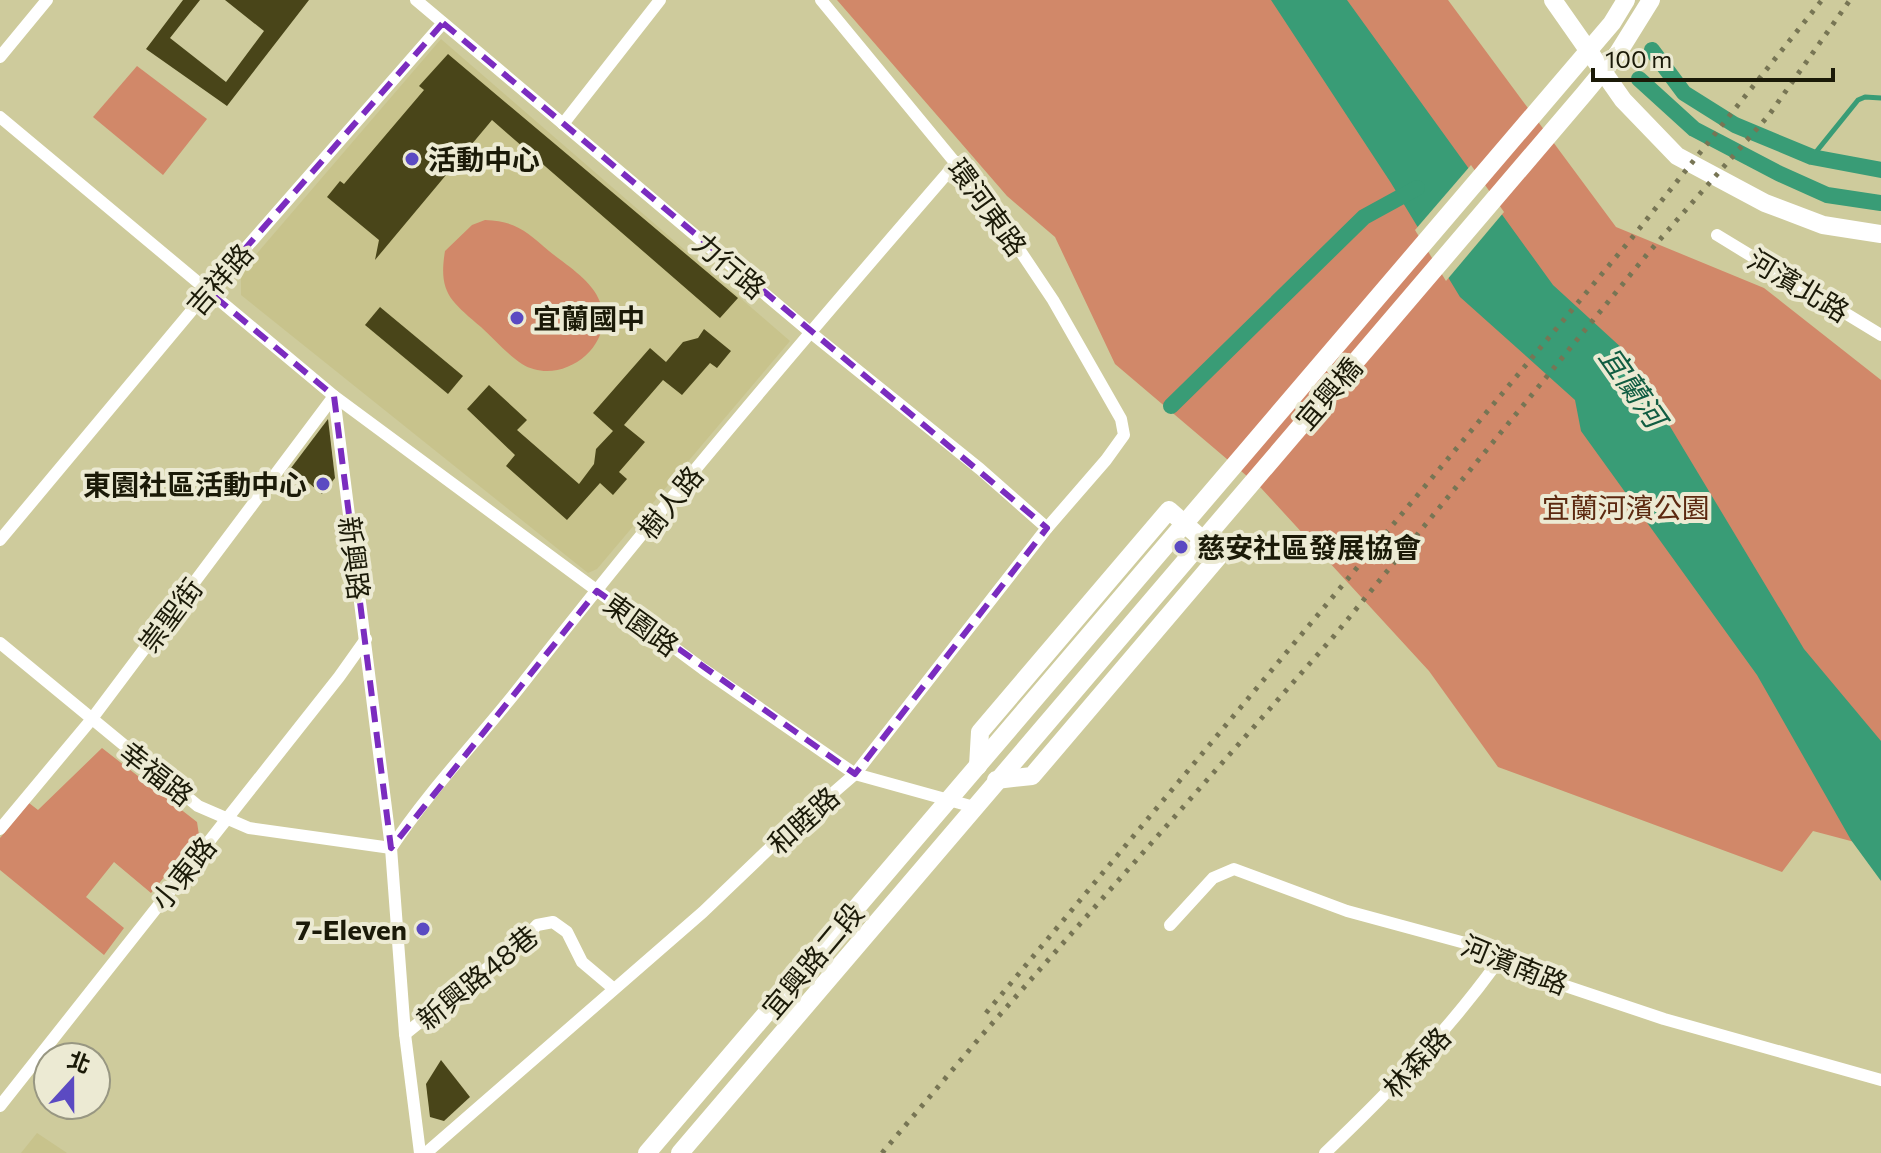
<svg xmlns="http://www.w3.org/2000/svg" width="1881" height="1153" font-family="Commissioner,'Noto Sans TC',sans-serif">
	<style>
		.built { fill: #c8c38c }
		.green { fill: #d18869 }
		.water { fill: #399c76 }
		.pier { fill: #cecb9c }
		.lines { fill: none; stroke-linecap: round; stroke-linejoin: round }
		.stream { stroke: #399c76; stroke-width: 5 }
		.canal { stroke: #399c76; stroke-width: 16 }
		.building { fill: #494519 }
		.street { stroke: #fff; stroke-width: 12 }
		.secondary { stroke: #fff; stroke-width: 18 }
		.rail { stroke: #777554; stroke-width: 5; stroke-dasharray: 4 8; stroke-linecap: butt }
		.marked { fill: none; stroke: #7b2cbf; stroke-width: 6; stroke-dasharray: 16 10; stroke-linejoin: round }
		.poi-dot { fill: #5b4ac2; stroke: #ecead3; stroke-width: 3 }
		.labels { text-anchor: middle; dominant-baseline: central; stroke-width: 8; stroke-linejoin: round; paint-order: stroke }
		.poi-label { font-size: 28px; font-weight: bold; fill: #1b1a08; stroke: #ecead3; text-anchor: start }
		.street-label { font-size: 28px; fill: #1b1a08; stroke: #ecead3 }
		.park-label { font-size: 28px; fill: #5c2910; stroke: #ecead3 }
		.water-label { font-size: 30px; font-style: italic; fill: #115d42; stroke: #ecead3 }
	</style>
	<rect width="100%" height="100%" fill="#cecb9c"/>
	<g class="built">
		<polygon points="441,39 790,341 597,569 588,573 241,295 241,272"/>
		<polygon points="37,1133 67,1153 21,1153"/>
	</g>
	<g class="green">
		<polygon points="837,0 1448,0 1616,227 1764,288 1881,380 1881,849 1813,831 1782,872 1498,767 1429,671 1261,488 1115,364 1055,237 1007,196"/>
		<polygon points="137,66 207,119 163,175 93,117"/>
		<path d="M485,220c31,1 42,12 64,31 17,14 43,29 51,51 17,44 -39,86 -78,62 -15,-10 -28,-25 -41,-37 -30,-26 -43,-34 -36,-76l27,-26z"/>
		<polygon points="102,748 197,822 199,835 151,893 114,862 86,897 124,928 104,955 0,870 0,838 29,803 38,810"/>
	</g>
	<polygon class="water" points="1271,0 1347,0 1553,285 1624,350 1804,649 1881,741 1881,881 1851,840 1757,675 1581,431 1575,400 1460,297 1391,183"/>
	<polygon class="pier" points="1471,165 1504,212 1446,281 1415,230"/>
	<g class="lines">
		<polyline class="stream" points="1812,157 1858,100 1865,97 1881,98"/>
		<g class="canal">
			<polyline points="1652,50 1684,93 1735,125 1812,157 1881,170"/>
			<polyline points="1639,79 1694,129 1778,173 1827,195 1881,203"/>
			<polyline points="1171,406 1364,217 1417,188"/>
		</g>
	</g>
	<g class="building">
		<polygon points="183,0 200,0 170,38 226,82 264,31 225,0 309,0 227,106 146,49"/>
		<polygon points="448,54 738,298 720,318 492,120 375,260 379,240 327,197 340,181 344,184 424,90 419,86"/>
		<polygon points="380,307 463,376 448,394 365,325"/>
		<polygon points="704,329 731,351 717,368 710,363 682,395 663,380 624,425 645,442 619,472 627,479 613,495 600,483 567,520 506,466 515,455 467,409 489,385 527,420 517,430 579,484 594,464 596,449 613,431 593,413 650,348 666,362 683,342 698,338"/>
		<polygon points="328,419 335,478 322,494 291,468"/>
		<polygon points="441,1060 470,1097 444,1121 430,1117 426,1084"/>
	</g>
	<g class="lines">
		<g class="street">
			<polyline points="416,0 810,332 980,469 1047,528"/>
			<polyline points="0,57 47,0"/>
			<polyline points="0,117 334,396 391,848 405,1034 420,1153"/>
			<polyline points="563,124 660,0"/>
			<polyline points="1717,235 1881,335"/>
			<polyline points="0,540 208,291 443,23"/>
			<path d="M0,643l198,163 51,22 142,20c39,-59 89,-110 132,-165 139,-178 286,-350 434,-521"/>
			<polyline points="0,829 91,720 334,396 703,669 855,774 974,807"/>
			<polyline points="1170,925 1213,878 1234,869 1347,911 1465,943 1497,963 1664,1019 1881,1080"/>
			<polyline points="405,1034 526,937 537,925 553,922 567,932 582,962 614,989"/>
			<polyline points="0,1106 339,677 366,639"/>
			<polyline points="426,1153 703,912 773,845 855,774 1047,528 1106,460 1124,435 1121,419 1053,300 986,200 821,0"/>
			<path d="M1325,1153c63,-60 121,-120 172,-190"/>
		</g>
		<g class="secondary">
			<polyline points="1553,0 1623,100 1677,156 1765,203 1823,225 1881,234"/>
			<polyline points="978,766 980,732 1169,510 1220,555 1032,776 996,780"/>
			<polyline points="647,1153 1612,23 1626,0"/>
			<polyline points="680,1153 1584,94 1618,53 1651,0"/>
		</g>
		<g class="rail">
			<polyline points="986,1013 1631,239 1822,0"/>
			<polyline points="882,1153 982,1035 1334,636 1649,252 1769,115 1850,0"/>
		</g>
	</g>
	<path class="marked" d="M443,23l604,505 -192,246 -258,-183 -206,257 -57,-452 -126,-105z"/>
	<g class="poi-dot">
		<circle cx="412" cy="159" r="8"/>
		<circle cx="517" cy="318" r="8"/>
		<circle cx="323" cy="484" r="8"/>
		<circle cx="1181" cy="547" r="8"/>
		<circle cx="423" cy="929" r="8"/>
	</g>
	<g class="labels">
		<g class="poi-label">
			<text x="428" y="159">活動中心</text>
			<text x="533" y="318">宜蘭國中</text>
			<text x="307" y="484" text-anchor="end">東園社區活動中心</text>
			<text x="1197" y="547">慈安社區發展協會</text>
			<text x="407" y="929" text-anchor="end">7-Eleven</text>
		</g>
		<g class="street-label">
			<text transform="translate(988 207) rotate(54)">環河東路</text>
			<text transform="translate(730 265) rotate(40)">力行路</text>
			<text transform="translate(219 279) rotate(-49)">吉祥路</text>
			<text transform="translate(1799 285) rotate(31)">河濱北路</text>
			<text transform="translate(1328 393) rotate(-49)">宜興橋</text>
			<text transform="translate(670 502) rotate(-51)">樹人路</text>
			<text transform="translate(355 558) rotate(83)">新興路</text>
			<text transform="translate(170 615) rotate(-53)">崇聖街</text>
			<text transform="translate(642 624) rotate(36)">東園路</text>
			<text transform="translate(157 773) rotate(38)">幸福路</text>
			<text transform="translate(803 820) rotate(-42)">和睦路</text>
			<text transform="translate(183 873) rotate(-51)">小東路</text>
			<text transform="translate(812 960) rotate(-50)">宜興路二段</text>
			<text transform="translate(1515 964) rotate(22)">河濱南路</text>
			<text transform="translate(477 977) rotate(-39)">新興路48巷</text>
			<text transform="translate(1416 1062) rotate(-47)">林森路</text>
		</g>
		<g class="park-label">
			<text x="1626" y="507">宜蘭河濱公園</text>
		</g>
		<g class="water-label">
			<text transform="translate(1634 386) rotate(55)">宜蘭河</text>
		</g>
	</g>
	<g transform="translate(72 1081) rotate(21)"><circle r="38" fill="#ecead3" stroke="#989782" stroke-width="2"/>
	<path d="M0-6L14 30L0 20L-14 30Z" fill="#5b4ac2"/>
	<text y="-12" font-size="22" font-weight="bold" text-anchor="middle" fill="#1b1a08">北</text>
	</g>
	<path d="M1593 68v12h240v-12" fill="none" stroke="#1b1a08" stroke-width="4"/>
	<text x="1605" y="68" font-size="24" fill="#1b1a08" stroke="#ecead3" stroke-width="6" paint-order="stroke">100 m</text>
</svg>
